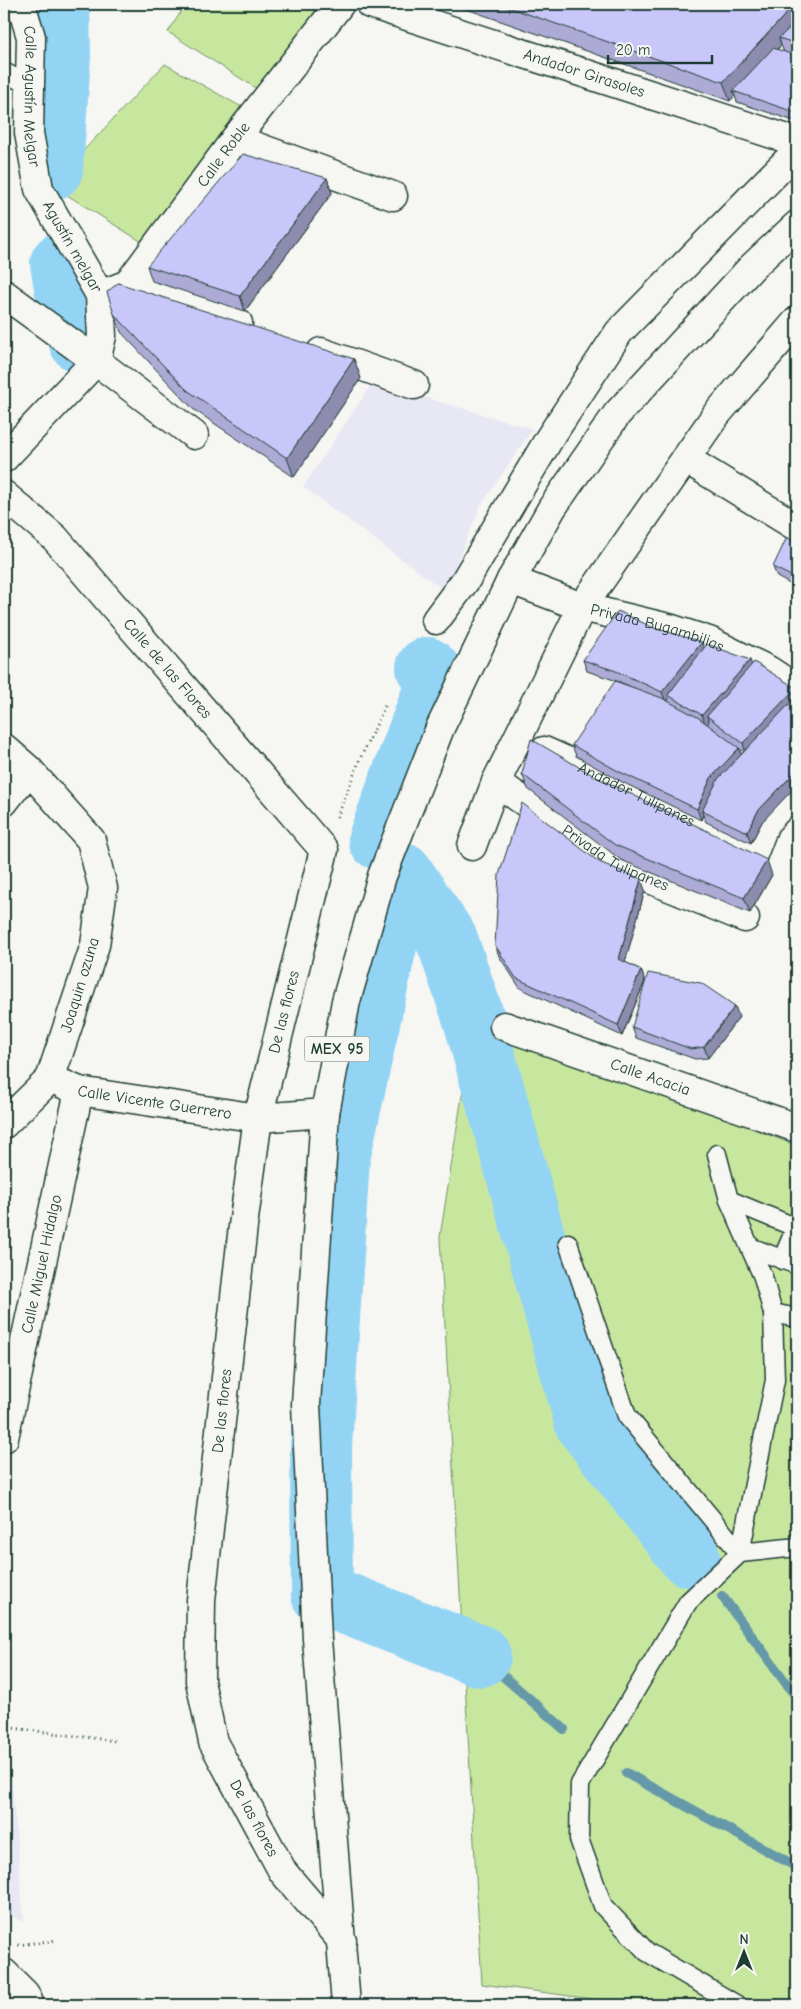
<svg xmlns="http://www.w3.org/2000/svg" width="801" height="2009" font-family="'Comic Neue',sans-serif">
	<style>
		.built { fill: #e8e8f4 }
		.green { fill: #c7e79f; stroke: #73926a }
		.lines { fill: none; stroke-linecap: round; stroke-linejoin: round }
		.stream { stroke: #6598a8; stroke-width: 10 }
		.river { stroke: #93d4f5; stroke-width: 62 }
		.lane-casing { stroke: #1f3d34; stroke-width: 21 }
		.street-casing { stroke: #1f3d34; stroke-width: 31 }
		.secondary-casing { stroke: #1f3d34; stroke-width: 31 }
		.highway-casing { stroke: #1f3d34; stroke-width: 31 }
		.path { stroke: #1f3d34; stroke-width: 3; stroke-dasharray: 1 4; stroke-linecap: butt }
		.lane { stroke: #f6f6f2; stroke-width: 18 }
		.street { stroke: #f6f6f2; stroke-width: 28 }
		.secondary { stroke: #f6f6f2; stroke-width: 28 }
		.highway { stroke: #f6f6f2; stroke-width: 28 }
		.wall { fill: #adabd6; stroke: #1f3d34; fill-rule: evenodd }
		.shaded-wall { fill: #8d8bae; stroke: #1f3d34 }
		.building { fill: #c9c7f9; stroke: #1f3d34 }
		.labels { text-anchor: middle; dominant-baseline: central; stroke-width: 4; stroke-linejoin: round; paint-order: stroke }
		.shield { fill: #f6f6f2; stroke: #60746d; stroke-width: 1 }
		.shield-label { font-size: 15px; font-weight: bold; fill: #1f3d34 }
		.street-label { font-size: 16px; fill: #1f3d34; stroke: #f6f6f2 }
	</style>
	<rect width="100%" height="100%" fill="#f6f6f2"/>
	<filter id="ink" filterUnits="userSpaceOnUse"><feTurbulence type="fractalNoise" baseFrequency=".02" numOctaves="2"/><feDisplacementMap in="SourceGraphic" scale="10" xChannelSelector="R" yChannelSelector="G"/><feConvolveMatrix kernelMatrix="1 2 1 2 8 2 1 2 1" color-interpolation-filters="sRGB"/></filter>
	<g filter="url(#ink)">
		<g class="built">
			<polygon points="373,382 533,429 480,507 445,591 303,487"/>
			<polygon points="4,1688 24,1922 4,1912"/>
		</g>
		<g class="green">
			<polygon points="186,4 326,4 265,94 168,32"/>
			<polygon points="165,64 247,110 142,242 51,185"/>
			<polygon points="474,1019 797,1146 797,2005 636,2005 482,1984 440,1237"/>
		</g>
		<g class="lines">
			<g class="stream">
				<polyline points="722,1596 797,1698"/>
				<polyline points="480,1656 564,1729"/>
				<polyline points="626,1773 797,1867"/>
			</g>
			<g class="river">
				<polyline points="52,169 60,56 59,4"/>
				<polyline points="61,263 65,287 80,342"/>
				<polyline points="379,839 438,680 427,668"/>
				<polyline points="402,873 339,1158 321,1447 322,1594 480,1656"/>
				<polyline points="402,873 447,940 474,1019 586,1424 689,1556"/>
			</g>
			<g class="lane-casing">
				<g id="lane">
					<polyline points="4,72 28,85"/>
					<polyline points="717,1154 729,1200 763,1277 773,1313 775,1380 740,1553"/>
					<polyline points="729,1200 797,1228"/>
					<polyline points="568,1243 627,1416 740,1553"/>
					<polyline points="750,1247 797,1265"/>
					<polyline points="782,1260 797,1225"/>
					<polyline points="773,1313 797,1318"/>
					<polyline points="737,2005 647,1952 603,1906 579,1839 580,1784 688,1602 740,1553 797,1547"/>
				</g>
			</g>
			<g class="street-casing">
				<g id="street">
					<path id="s1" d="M21,4l10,33 -2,96 10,56 61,106 2,41 -6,25 98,74"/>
					<path id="s2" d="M370,4l427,138"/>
					<polyline points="235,139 393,196"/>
					<polyline points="128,284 238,323"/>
					<polyline points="4,294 96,361 4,458"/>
					<path id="s3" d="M100,295l28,-11 107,-145 105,-135"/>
					<polyline points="321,352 414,385"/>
					<polyline points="686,459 797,527"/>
					<path id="s4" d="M511,580l71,27 87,21 40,13 59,29 29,19"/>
					<polyline points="436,620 465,581 549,439 619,332 797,151"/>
					<polyline points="4,748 29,770 91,840 103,888 95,945 50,1079 4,1124"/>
					<path id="s5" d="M544,751c71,31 140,68 210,101l11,-29 32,-34"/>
					<path id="s6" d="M496,782l122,84 127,52"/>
					<polyline points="4,802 29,770"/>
					<polyline points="472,846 496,782 582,607 716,415 797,321"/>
					<path id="s7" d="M504,1026l293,102"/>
					<path id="s8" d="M63,1084l16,7 179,27 67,-5"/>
					<path id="s9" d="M4,1438l75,-347"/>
					<polyline points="4,1973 25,1994 30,2005"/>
				</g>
			</g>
			<g class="secondary-casing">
				<g id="secondary">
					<path id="s10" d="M4,495l51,43 269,312 -66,268 -15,108 -42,374 -1,81 13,61 70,130 59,69"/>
				</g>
			</g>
			<g class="highway-casing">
				<polyline id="highway" points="346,2005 317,1639 306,1404 325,1113 346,1001 382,876 440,728 511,580 552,508 617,414 752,267 797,225"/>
			</g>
			<g class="path">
				<polyline points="337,817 360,759 386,704"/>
				<polyline points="4,1727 116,1741"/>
				<polyline points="18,1945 57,1940"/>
			</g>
			<use href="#lane" class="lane"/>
			<use href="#street" class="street"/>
			<use href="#secondary" class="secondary"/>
			<use href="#highway" class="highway"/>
		</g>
		<g class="wall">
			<path d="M452,4h345v118l-60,-20 -2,-6 -5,5zM781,45l3,7 -7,-2z"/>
			<polygon points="327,178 332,193 245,311 152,281 147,266"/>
			<polygon points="114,314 361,378 294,477 193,409 121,332"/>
			<polygon points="797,543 797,588 777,577 773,567"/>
			<path d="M654,628l50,20 46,12 1,5 11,157 -11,21 -45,-21 -3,-7 -2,5 -79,-38 -46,-26 -4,-11 64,-56 -16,-7 -33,-11 -4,-11zM739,748l5,4 -3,2z"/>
			<polygon points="522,774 596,777 772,875 750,913 621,860 528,789"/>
			<polygon points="599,862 645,890 625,962 641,970 645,981 622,1036 520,988 499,956 495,945"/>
			<polygon points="739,1017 708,1058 695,1059 636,1038 632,1027"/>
		</g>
		<g class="shaded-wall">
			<polygon points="795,4 797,4 797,28 779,38 781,45 737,93 733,91 735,96 730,101 723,82"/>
			<polygon points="327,178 332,193 245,311 240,296"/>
			<polygon points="354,359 361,378 294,477 287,458"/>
			<polygon points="702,642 706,652 668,695 669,699 666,703 662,692"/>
			<polygon points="750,660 754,671 707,716 709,722 706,726 702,715"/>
			<polygon points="796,688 797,692 797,701 746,754 743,743"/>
			<polygon points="739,748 743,759 702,811 703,815 701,820 697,809 711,778"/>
			<polygon points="797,770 797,785 762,822 751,843 747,832 758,811"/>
			<polygon points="767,860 772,875 750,913 744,898"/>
			<polygon points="641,879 645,890 623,970 619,959"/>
			<polygon points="641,970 645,981 622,1036 618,1025"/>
			<polygon points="735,1006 739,1017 708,1058 704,1047"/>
		</g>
		<g class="building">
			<polygon points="499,4 795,4 723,82"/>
			<polygon points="797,21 797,44 779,38"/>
			<polygon points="773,48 797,56 797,113 733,91"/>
			<polygon points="243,154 327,178 240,296 147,266"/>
			<polygon points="118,283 354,359 287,458 187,390 114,314 107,292"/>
			<polygon points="787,537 797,543 797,579 773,567"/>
			<polygon points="618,611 654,628 702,642 662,692 616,671 583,660"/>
			<polygon points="707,644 750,660 702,715 668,695"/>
			<polygon points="754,662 796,688 743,743 707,716"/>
			<polygon points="615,681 662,698 699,718 739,748 711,778 697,809 618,771 572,745"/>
			<polygon points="797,696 797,770 758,811 747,832 702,811 718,779"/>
			<polygon points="531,739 596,777 767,860 744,898 615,845 522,774"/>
			<polygon points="522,803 599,862 641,879 619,959 641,970 618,1025 516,978 495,945 499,875"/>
			<polygon points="648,973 701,983 735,1006 704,1047 691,1049 632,1027"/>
		</g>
	</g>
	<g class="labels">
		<rect class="shield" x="304.5" y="1036.5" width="65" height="25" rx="4"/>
		<g class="shield-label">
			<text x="337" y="1049">MEX 95</text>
		</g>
		<g class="street-label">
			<text stroke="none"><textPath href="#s2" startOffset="225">Andador Girasoles</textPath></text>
			<text stroke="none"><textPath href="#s1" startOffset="94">Calle Agustín Melgar</textPath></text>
			<text stroke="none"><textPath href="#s3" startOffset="191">Calle Roble</textPath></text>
			<text stroke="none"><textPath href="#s1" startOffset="254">Agustín melgar</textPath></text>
			<text stroke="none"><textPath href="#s4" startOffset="154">Privada Bugambilias</textPath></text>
			<text stroke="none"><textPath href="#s10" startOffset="239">Calle de las Flores</textPath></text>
			<text stroke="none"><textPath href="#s5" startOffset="102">Andador Tulipanes</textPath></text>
			<text stroke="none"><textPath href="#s6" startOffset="142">Privada Tulipanes</textPath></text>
			<text transform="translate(80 985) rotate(-73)">Joaquin ozuna</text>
			<text transform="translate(284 1012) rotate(-76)">De las flores</text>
			<text stroke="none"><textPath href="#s7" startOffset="155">Calle Acacia</textPath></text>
			<text stroke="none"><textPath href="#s8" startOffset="94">Calle Vicente Guerrero</textPath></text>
			<text stroke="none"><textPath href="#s9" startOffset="178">Calle Miguel Hidalgo</textPath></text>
			<text transform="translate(222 1411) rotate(-84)">De las flores</text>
			<text stroke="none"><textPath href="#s10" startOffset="1470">De las flores</textPath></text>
		</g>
	</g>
	<rect width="801" height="2009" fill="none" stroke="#f6f6f2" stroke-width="20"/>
	<rect x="10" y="10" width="781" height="1989" fill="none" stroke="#1f3d34" stroke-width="2" filter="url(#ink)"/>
	<g transform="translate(744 1952)" stroke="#f6f6f2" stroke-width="4" paint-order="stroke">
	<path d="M0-4L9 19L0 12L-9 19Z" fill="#1f3d34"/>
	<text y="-8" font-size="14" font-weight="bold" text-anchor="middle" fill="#1f3d34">N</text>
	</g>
	<path d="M608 55v8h104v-8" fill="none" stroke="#1f3d34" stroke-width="2.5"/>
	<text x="616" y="55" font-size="15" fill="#1f3d34" stroke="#f6f6f2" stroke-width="4" paint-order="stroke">20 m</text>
</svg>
